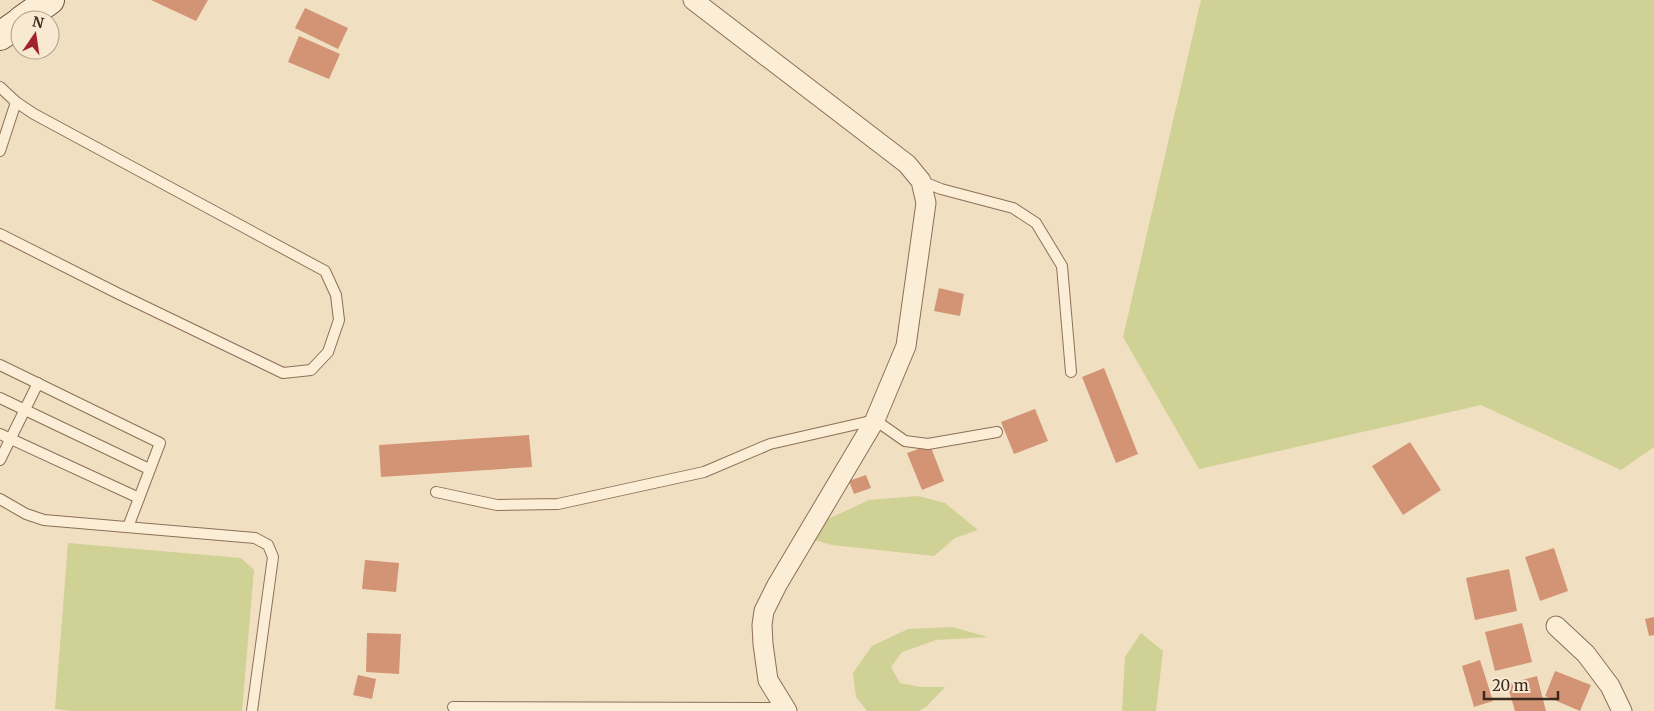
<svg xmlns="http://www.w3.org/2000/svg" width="1654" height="711" font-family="Merriweather,serif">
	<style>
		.green { fill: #cfd195 }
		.building { fill: #d39475 }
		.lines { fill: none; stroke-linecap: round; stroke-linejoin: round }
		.lane-casing { stroke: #8d6f57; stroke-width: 12 }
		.street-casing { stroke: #8d6f57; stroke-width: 21 }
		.secondary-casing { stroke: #6f503b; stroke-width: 30 }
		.lane { stroke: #fbedd6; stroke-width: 10 }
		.street { stroke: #fbedd6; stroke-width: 19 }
		.secondary { stroke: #fbedd6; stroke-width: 28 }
	</style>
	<rect width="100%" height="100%" fill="#f1dfc2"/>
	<g class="green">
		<polygon points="1201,0 1654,0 1654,447 1621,470 1481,405 1199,469 1123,337"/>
		<polygon points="918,496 945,503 978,530 955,538 934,556 832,545 803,537 828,519 869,500"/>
		<polygon points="68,543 241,558 254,570 242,711 72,711 55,709"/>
		<polygon points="952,627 988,637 936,640 902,652 891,667 900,683 921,687 945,687 927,706 919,711 867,711 856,697 853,673 872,646 908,629"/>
		<polygon points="1141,633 1163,651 1156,711 1122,711 1125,657"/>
	</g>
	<g class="building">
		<polygon points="151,0 208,0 196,21"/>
		<polygon points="305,8 348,28 338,49 295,28"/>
		<polygon points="299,36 340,54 329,79 288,62"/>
		<polygon points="939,288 964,294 960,316 934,311"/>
		<polygon points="1104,368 1138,454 1116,463 1082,377"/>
		<polygon points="1035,409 1048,441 1014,454 1001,422"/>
		<polygon points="529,435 532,467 381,477 379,445"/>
		<polygon points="1410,442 1441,490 1403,515 1372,466"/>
		<polygon points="930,445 944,481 922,490 907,453"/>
		<polygon points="866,475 871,488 854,494 849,481"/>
		<polygon points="1554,548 1568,591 1540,601 1525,557"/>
		<polygon points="365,560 399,563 396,592 362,589"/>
		<polygon points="1509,569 1517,611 1475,620 1466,578"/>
		<polygon points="1654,617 1654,635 1649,636 1645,619"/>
		<polygon points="1522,623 1532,662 1495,671 1485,632"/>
		<polygon points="367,633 401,634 399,674 366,672"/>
		<polygon points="1480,660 1493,701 1474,707 1462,666"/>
		<polygon points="1555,671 1591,685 1580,711 1545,696"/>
		<polygon points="358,675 376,679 372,699 353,695"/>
		<polygon points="1537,676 1546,711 1515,711 1507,684"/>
	</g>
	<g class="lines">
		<g class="lane-casing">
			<g id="lane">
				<polyline points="0,87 16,102 34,114 325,271 336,295 339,320 328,352 311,370 283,373 119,294 0,234"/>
				<polyline points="0,151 16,102"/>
				<polyline points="921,181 941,189 1013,208 1036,223 1062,266 1071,372"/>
				<polyline points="0,365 160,443 128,527"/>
				<polyline points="0,398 149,469"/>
				<polyline points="0,434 139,498"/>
				<polyline points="0,460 38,383"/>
				<polyline points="436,492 497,505 558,504 704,472 770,444 875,420 905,441 928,444 997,432"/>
				<polyline points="0,499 26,514 44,520 255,538 268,545 273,557 252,711"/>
				<polyline points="453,707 784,708"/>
			</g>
		</g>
		<g class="street-casing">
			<g id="street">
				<polyline points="693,0 907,164 921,181 926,203 906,346 875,420 777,585 764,611 762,625 763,644 768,680 787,711"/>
				<polyline points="1556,626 1586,654 1610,686 1622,711"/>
			</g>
		</g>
		<g class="secondary-casing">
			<g id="secondary">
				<polyline points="22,20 50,0"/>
				<polyline points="0,36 20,22"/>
			</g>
		</g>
		<use href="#lane" class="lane"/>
		<use href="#street" class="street"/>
		<use href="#secondary" class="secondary"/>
	</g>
	<g transform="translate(35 35) rotate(13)"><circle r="24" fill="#f8ead2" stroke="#ad9d8a"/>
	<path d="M0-4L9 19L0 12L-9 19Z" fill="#a1232e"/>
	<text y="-8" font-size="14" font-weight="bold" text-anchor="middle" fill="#3c291d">N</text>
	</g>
	<path d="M1484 691v8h74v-8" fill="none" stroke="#3c291d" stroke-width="2.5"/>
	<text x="1492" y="691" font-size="15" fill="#3c291d" stroke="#f8ead2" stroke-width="4" paint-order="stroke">20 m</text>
</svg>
